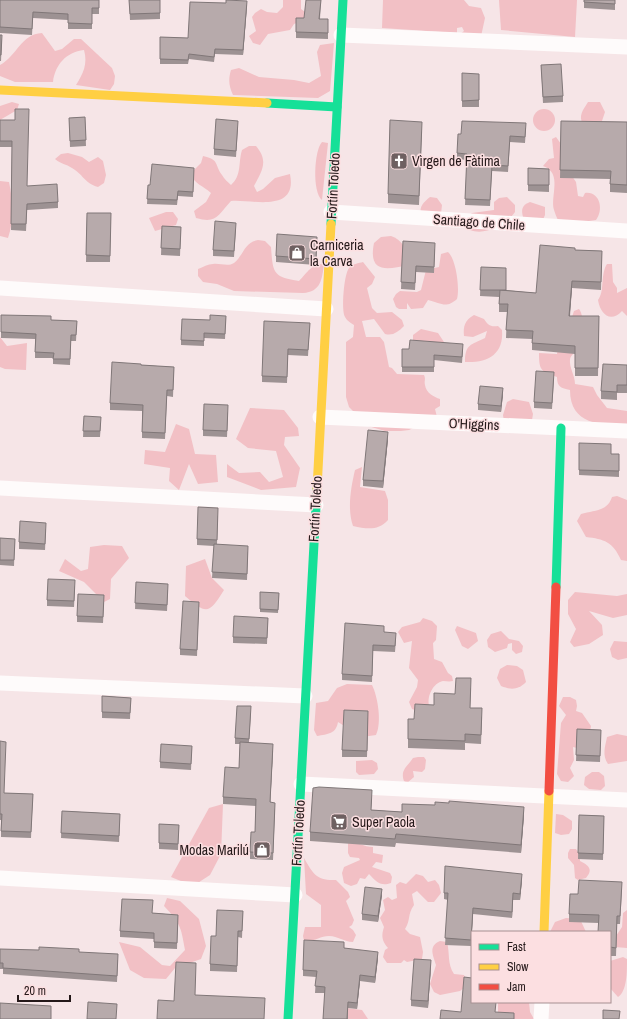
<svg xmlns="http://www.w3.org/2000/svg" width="627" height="1019" font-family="'Archivo Narrow',sans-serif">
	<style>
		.green { fill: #f2c0c5 }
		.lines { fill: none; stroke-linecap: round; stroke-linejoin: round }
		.street { stroke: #fefbfb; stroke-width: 15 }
		.fast { stroke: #16e098; stroke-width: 9 }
		.slow { stroke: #ffcf43; stroke-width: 9 }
		.jam { stroke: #f24e42; stroke-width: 9 }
		.wall { fill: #9d9293 }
		.shaded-wall { fill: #807778 }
		.building { fill: #b7aaab; stroke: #807778 }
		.labels { text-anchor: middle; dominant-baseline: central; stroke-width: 3; stroke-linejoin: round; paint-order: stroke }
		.poi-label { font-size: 14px; fill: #241819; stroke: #fcdfe1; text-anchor: start }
		.street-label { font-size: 14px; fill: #241819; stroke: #fcdfe1 }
	</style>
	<rect width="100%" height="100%" fill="#f6e5e7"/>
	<g class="green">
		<polygon points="283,0 301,0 301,9 312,17 294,24 290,30 268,34 260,45 253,43 249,36 256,31 252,17 255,13 261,9 267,12 277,13 283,7"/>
		<polygon points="383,0 464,0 469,6 481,8 485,18 480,41 459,35 464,31 462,27 457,28 457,33 382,28"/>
		<polygon points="499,0 577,0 575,37 501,30"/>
		<path d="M42,33l13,18 7,-2 12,-10h7l31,29 3,8 -1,8 -4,6 -34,-5c7,-11 12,-21 8,-35 -18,2 -29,15 -31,32h-38l-15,-6v-11c17,-9 21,-31 42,-32z"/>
		<path d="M334,43l-4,48 -12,7 -85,-3c-4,-9 -5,-15 -2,-25l8,-2 20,9 35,3 15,3 12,-7 -4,-24 3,-7z"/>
		<polygon points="12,102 19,104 17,110 0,120 0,106"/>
		<path d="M588,102h12l5,10 -5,15 -17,-3c-5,-8 0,-14 5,-22z"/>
		<circle cx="544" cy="120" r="11"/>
		<path d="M556,137l13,18 -2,14 9,13 2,14 5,1 2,-4c15,-2 19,17 11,27l-7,1 -3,5 -23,4c-3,-6 -7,-13 -9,-20 -4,-14 9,-37 -11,-44l6,-7 5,-1 -2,-19z"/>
		<path d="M322,142l6,1 -6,57c-10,-7 -8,-50 0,-58z"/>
		<path d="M249,146h7c13,15 6,25 -2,40l3,6 6,-3 12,-11 15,-4c8,40 -39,25 -59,27 -13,14 -14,23 -35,17l-2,-7 12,-9 5,-9c-9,-8 -15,-8 -21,-19l11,-11 2,-7c17,4 11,8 19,19 2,4 6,7 9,10 11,-10 7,-22 11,-35z"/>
		<path d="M68,153l14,4 7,5 9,-5 5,4 3,14 -2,8 -6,4c-14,-4 -15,-13 -26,-19 -6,-4 -11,-4 -17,-9l6,-5z"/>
		<path d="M0,181l9,1c4,19 5,38 -1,56l-8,-2z"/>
		<path d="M430,197l7,1 5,7 -1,9h-20c-2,-8 3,-12 9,-17z"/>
		<path d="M507,197l8,8v7c-9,13 -30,24 -45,18l-4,-13 6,-4 22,-3v-8l5,-4z"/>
		<path d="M530,202l15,5v8l-3,7 -19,-5c-2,-8 -1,-12 7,-15z"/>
		<polygon points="166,212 173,212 178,219 176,225 155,231 149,218"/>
		<path d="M391,236c14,5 16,16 17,29 -22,5 -40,8 -34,-22l7,-6z"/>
		<path d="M258,240l7,1 6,6c2,25 1,30 28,34 9,-9 12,-17 25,-17 -2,15 -3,28 -21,29l-69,-2 -17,-7 -14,-2 -5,-6v-7c5,-2 10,-5 15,-5 7,-1 15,3 21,-1 10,-8 10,-21 24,-23z"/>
		<path d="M448,252c8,7 12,36 9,47 -11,10 -16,4 -29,1l-5,8 -12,1 -4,-6v6h-8l-3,-2 -3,-8 3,-5 4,-3 17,1 4,-2 5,-20 13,-3 2,-13z"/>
		<path d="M363,262l12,15 -3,7 -5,4 5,20 5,5 15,-1 10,8 2,6c-6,6 -11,10 -19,8l-11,-15 -12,2 4,16h14l4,5 5,25 3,1 5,6 27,1c2,4 0,6 1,10 1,8 9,12 15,14v7l-5,3 2,8 -28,13 -8,1h-16l-17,-5 -19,-19 -3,-10v-55l7,-5 1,-12c-3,-2 -7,-4 -9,-8 -4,-7 -1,-43 4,-49 3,-4 10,-5 14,-6z"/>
		<path d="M607,264h5l1,18 4,6v5l10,-5v28l-5,-5c-12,13 -22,2 -24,-11 7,-9 2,-25 9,-36z"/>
		<path d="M579,309c7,9 3,33 -4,42 -1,3 -4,4 -5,8 -1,9 5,16 5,25l18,3 4,8 10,13 20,3v18c-26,-5 -57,-4 -57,-39 -9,-2 -13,-3 -13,-13 -16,-6 -18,-6 -18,-24l18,1 2,-13 12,-21 3,-9z"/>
		<path d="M474,315l10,4c4,6 6,8 14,7l4,4c2,25 -15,33 -37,32 0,-18 6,-17 20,-24l2,-7 -14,6 -9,-1c-1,-10 1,-16 10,-21z"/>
		<polygon points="421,329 438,333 444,342 444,351 413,351 413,335"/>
		<polygon points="0,337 7,346 27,343 26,370 5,369 0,367"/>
		<polygon points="513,399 529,402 533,414 532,420 504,422 503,415 507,402"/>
		<polygon points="250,408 284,410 298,428 299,436 285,437 284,445 300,468 296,487 261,490 227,477 227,464 239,473 260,472 269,482 283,477 276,451 248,448 236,439"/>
		<polygon points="176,424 189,429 195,454 216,455 218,482 198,484 189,464 179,490 169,481 170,468 144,464 145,450 165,452"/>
		<path d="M362,467l-2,20 25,4 3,9v20c-10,11 -21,9 -35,6 -6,-17 -2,-39 2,-56z"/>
		<path d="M617,496l10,4v61l-6,-1c-8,-18 -17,-21 -35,-23l-9,-16 4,-7c13,-4 26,-2 31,-17z"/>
		<polygon points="104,545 122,546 129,558 111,579 110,599 104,602 84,582 59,571 65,559 81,571 88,569 90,547"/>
		<path d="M205,559l7,19 12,12c-15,24 -17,25 -39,6l1,-30z"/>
		<polygon points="575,592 617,596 627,594 627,615 613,618 589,611 602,625 603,635 589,644 574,647 570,642 576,629 568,614 568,600"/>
		<path d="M423,618l9,3 5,5 -1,14 -3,3 1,16 8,3 6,11 4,3 1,5c-4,1 -7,0 -10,0 -10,2 -16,15 -14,24l-11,6 -6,-2 -3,-7 8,-15 1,-7 -9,-12 3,-27 -8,2 -6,-11 4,-5 18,-5z"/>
		<polygon points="457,626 476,633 478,641 468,649 462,646 455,630"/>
		<polygon points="501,631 509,639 519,641 523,646 522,652 516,654 512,650 512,643 508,644 507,648 495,652 488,647 487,640 491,634"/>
		<polygon points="614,641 627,642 627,658 618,660 612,657 610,649"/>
		<path d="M507,665l10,1 6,4 3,12c-8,8 -15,8 -25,4l-4,-8 3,-9z"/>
		<path d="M347,684l25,1c6,12 10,38 4,50l-14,2 -24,-15c-2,12 -10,12 -21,14l-3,-6 2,-27 12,-2 9,-13z"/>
		<polygon points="563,697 570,697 576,700 577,706 576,711 582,713 591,726 590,732 577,748 573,747 574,760 570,768 574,776 568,782 561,781 557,774 561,723 566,715 559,706"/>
		<path d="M617,734l10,2v25l-19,3c-6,-9 -3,-17 -1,-27z"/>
		<path d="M418,757h6l2,3 -1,9 -3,3 -9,-1 1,6 -7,6 -3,-2c-4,-11 3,-14 9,-23z"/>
		<polygon points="372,760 377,763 378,769 374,774 359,775 356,772 356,761"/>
		<polygon points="592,772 599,772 604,776 605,786 601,790 589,789 584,785 585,777"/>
		<polygon points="223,804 221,854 210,875 193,886 171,877 209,808"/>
		<polygon points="556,814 563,815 572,821 572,829 569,834 561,835 555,833"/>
		<path d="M348,840c9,2 16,7 25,7v6l10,2 -1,8 -6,-1 -4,5 18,6 2,4 -1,6c-11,4 -15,-2 -22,-9l-4,5 -5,-1 -3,6 -6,2 -7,-3 -2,-10 2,-6 16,-7 -1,-2 -9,-1 -2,-4z"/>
		<path d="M570,849h6l4,6v6c8,4 14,8 6,17l-8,2 -3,-2 -1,-13 -6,-7v-5z"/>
		<path d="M304,858c9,16 13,23 32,22l12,12 2,5 -4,4 8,19 -2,5 -3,2 4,3 3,5 -3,7c-9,0 -15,-6 -24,-6 -9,0 -14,6 -25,5l-1,-5 2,-9h16v-22l-15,-11z"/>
		<path d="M416,874l7,2 5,6 7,-2 4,5 2,8 -7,9h-6l-11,-11 -5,3 2,11c-7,10 -3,15 -9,24l5,5 10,3 3,15 -1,7 -15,3 -3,-2 -3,3h-14l-4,-6 2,-7 3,-2c-6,-7 -7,-12 -4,-21l-4,-9 5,-8 -2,-10 5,-3 4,3 5,-2 -1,-13 4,-3 6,2z"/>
		<path d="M167,898l13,3 19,18 7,27 -5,13 -26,9 -9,11 -22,-1 -14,-8 -11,-28 21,5 22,18 8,1 15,-16c-4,-24 -5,-27 -21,-44z"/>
		<polygon points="627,910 627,948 615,947 614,939 622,927 623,913"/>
		<polygon points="566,918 580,919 586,932 550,932 555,922"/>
		<path d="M440,941l7,1c3,11 0,22 7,32l10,1 2,5 -1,7 -5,4 -20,4 -6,-3 -4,-8 6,-19c-3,-10 -8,-19 4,-24z"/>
		<path d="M623,957l4,2c0,13 0,32 -9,38l-8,-9v-27z"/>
		<polygon points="498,1002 529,1002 530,1012 534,1019 504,1019 498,1014"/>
		<polygon points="346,1008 362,1010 368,1019 344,1019"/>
	</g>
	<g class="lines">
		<g class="street">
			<polyline points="341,35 627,47"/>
			<polyline points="331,212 627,231"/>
			<polyline points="0,288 326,309"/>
			<polyline points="320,417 627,431"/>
			<polyline points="0,488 316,505"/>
			<polyline points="0,683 305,696"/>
			<polyline points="301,784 627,800"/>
			<polyline points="0,878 295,895"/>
			<polyline points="541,1019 542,1002"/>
		</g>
		<g class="fast">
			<polyline points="267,103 337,107"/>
			<polyline points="331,224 343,0"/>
			<polyline points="556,587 561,428"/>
			<polyline points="288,1019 317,489"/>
		</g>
		<g class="slow">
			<polyline points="0,90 267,103"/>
			<polyline points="317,489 331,224"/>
			<polyline points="544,932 549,791"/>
		</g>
		<polyline class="jam" points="549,791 556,587"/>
	</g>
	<g class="wall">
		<polygon points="99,0 99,14 92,14 92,29 68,29 68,20 33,18 32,35 0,33 0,5"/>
		<polygon points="129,0 160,0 160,19 130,20"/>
		<polygon points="321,0 320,19 328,19 328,39 296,38 296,18 304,18"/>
		<polygon points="584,0 615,0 615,10 584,8"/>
		<polygon points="226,3 247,5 243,55 215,54 214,62 189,59 188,64 160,64 160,37 188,38"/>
		<polygon points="0,35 2,41 1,61 0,61"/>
		<polygon points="541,65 563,96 563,102 543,103"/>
		<polygon points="479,74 479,107 462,107 462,101"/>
		<polygon points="85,117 86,146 70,147 69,118"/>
		<polygon points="0,120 15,120 27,186 58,202 58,208 27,210 26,231 11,230 12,147 0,147"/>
		<polygon points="561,121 627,122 627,193 610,192 610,179 560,178"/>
		<polygon points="238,127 236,157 214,155 214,149"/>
		<polygon points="526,128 525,143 510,142 508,172 492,171 490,206 465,205 467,160 457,159 457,153 461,134"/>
		<polygon points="422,131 419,205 388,203 388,194"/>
		<polygon points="194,168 193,197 178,196 177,205 147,204 148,185 150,185"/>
		<polygon points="528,168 549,169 549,192 528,191"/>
		<polygon points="87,213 111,213 110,262 86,262"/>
		<polygon points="162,226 181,227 180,256 161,255"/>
		<polygon points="236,229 234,257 213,256 213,250"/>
		<polygon points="403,241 435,249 434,273 416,272 415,290 401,289"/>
		<polygon points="317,243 316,265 276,262 276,256"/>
		<polygon points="575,250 602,251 601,290 572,288 570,316 599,316 598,376 575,376 575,354 532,350 532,339 506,338 507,312 499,312 499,297 480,296 481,267 506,290 536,293"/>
		<polygon points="1,315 51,320 77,321 76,341 71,341 70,365 53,364 53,358 35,358 35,339 1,338"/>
		<polygon points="226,316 225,339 204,338 204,346 181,345 181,340 210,320"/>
		<polygon points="310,323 308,356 288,355 287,383 262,382 262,376"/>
		<polygon points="402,349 463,349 462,363 434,360 434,372 402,372"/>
		<polygon points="141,365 174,367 173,397 167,396 165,439 142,438 142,411 110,410 110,403"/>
		<polygon points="627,365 627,393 617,393 617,400 601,399 601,391"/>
		<polygon points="554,378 552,409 534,408 534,402"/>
		<polygon points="503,394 501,412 478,410 478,404"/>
		<polygon points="228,412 227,437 203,436 203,430"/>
		<polygon points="84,416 101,423 100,437 83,437"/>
		<polygon points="388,439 383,488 363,486 363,480"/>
		<polygon points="579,443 611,454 619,460 619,477 579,475"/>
		<polygon points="218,515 217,544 248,552 247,580 212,578 214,546 197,545 197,539"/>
		<polygon points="46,529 45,550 19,549 19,542"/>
		<polygon points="0,538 15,539 14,566 0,565"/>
		<polygon points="136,582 168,590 167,611 135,609"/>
		<polygon points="75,586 74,607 47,606 47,600"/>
		<polygon points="260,592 279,593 278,613 260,612"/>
		<polygon points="104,602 103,623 77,622 77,616"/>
		<polygon points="199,602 197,656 180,655 180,649"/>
		<polygon points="268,618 267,644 233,643 233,637"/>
		<polygon points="384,632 396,639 395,652 373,651 372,682 342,680 342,674"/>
		<polygon points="471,688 470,708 482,717 481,744 465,743 465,750 408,748 408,739 414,719 434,705 455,694"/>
		<polygon points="102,696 131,698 130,719 102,718"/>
		<polygon points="251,713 249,742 273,751 270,802 275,810 273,860 250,859 250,852 255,832 256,806 223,804 223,797 239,768 240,744 235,744 235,738"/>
		<polygon points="368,717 367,757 342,757 342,750"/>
		<polygon points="577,729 601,730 600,762 576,761"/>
		<polygon points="0,741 4,793 33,794 31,838 1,837 1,820 0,820"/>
		<polygon points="192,746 191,770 160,768 160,762"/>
		<polygon points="372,799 371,810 402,812 524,815 521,853 396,843 395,847 310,841 310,832"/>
		<polygon points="62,811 120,814 119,842 61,838"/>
		<polygon points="579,815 604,816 603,860 578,859"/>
		<polygon points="159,824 179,825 178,850 159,849"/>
		<polygon points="522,880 520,900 513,900 512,918 473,914 471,946 445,945 448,900 444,899 444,893"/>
		<polygon points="622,890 620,924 617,924 616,956 610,956 610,932 599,923 569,922 569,914 578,894"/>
		<polygon points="382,895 378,922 362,920 362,914"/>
		<polygon points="243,911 242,938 238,937 237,972 210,971 210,964 216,936"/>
		<polygon points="153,913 178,915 177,949 154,948 154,939 120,937 120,931"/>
		<polygon points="344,948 378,958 375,983 360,981 357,1009 348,1008 348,1019 323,1019 325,993 315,993 316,977 303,976 303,970"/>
		<polygon points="0,949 79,952 118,960 117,982 3,974 3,969 0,969"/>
		<polygon points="431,966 428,1008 411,1006 411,1000"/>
	</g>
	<g class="shaded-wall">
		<polygon points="247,1 247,5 243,55 243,50"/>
		<polygon points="572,281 572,288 569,324 569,316"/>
		<polygon points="503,388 503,394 501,412 501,406"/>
		<polygon points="388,432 388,439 383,488 383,481"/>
		<polygon points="273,744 273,751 270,809 270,802"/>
		<polygon points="524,807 524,815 521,853 521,845"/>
		<polygon points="522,874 522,880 520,900 520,894"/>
		<polygon points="382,889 382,895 378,922 378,916"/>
		<polygon points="513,893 513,900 512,918 512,912"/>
		<polygon points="473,908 473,914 471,946 471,940"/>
		<polygon points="378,952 378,958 375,983 375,977"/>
		<polygon points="431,960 431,966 428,1008 428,1001"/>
		<polygon points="360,975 360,981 357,1009 357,1003"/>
	</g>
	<g class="building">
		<polygon points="0,0 99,0 99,8 92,8 92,24 68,23 68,14 33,12 32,29 0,27"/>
		<polygon points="129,0 160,0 160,13 130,14"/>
		<polygon points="226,0 247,1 243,50 215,49 214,57 189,54 188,60 160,59 160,37 188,38 190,2 226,3"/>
		<polygon points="306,0 321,0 319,19 328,19 328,33 296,32 296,18 304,18"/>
		<polygon points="584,0 615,0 615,4 584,2"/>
		<polygon points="0,35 2,35 1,55 0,55"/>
		<polygon points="561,64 563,96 543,97 541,65"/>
		<polygon points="462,73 479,74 479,100 462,101"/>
		<polygon points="15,109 29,109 27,186 57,184 58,202 27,204 26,224 11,224 12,141 0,141 0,120 15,120"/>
		<polygon points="85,117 86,140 70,141 69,118"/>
		<polygon points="216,119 238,121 236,151 214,149"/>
		<polygon points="390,120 422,122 419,196 388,194"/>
		<polygon points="462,121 526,123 525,137 510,136 508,166 492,165 490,200 465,199 467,154 457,153 458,134 461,134"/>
		<polygon points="561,121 627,122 627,185 610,184 611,171 560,170"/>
		<polygon points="152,164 194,168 193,192 178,191 177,200 147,199 148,185 150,185"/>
		<polygon points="528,168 549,169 549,185 528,185"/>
		<polygon points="87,213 111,213 110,256 86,255"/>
		<polygon points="215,221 236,223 234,251 213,250"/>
		<polygon points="162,226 181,227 180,249 161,248"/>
		<polygon points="277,234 317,237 316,259 276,256"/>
		<polygon points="403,241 435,243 434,267 416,266 415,283 401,282"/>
		<polygon points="540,245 575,248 575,250 602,251 601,282 572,281 569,316 599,316 598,368 575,368 575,346 532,343 533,331 506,330 508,304 499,304 500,290 536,293"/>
		<polygon points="481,267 506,268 506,290 480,290"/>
		<polygon points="1,315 51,316 51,320 77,321 76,335 71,335 70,359 53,359 54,353 35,352 36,334 1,332"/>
		<polygon points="210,315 226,316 225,334 204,333 204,341 181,340 182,319 210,320"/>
		<polygon points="264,321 310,323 308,350 288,349 287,377 262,376"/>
		<polygon points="410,340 463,344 462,357 434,355 434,367 402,367 402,349 409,349"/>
		<polygon points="112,362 141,364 141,365 174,367 173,390 167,390 165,433 142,432 143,405 110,403"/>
		<polygon points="603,364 627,365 627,385 617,385 617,392 601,391"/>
		<polygon points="536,371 554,372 552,403 534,402"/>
		<polygon points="480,386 503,388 501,406 478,404"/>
		<polygon points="204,404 228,405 227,431 203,430"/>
		<polygon points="84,416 101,417 100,431 83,431"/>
		<polygon points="368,430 388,432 383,481 363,480"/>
		<polygon points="579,443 611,444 611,454 619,454 619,471 579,470"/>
		<polygon points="198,507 218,508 217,540 197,539"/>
		<polygon points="20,521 46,523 45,544 19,542"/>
		<polygon points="0,538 15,539 14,560 0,560"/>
		<polygon points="214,544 248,546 247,574 212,572"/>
		<polygon points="48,579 75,580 74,601 47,600"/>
		<polygon points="136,582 168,584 167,605 135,603"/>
		<polygon points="260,592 279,593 278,610 260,609"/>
		<polygon points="78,594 104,595 103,617 77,616"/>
		<polygon points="183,601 199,602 197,650 180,649"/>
		<polygon points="234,616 268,618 267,638 233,637"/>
		<polygon points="345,623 384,626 384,632 396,633 395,646 373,645 372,676 342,674"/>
		<polygon points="456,678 471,678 470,708 482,708 481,735 465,734 465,741 408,739 408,719 414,719 415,704 434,705 434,693 455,694"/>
		<polygon points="102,696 131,698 130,713 102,712"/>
		<polygon points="237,706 251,706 249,739 235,738"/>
		<polygon points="344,710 368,711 367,751 342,750"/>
		<polygon points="577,729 601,730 600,756 576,755"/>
		<polygon points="0,741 6,742 4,793 33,794 31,832 1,831 2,814 0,814"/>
		<polygon points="240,742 273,744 270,802 275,803 273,853 250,852 251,832 255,832 256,799 223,797 225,767 239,768"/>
		<polygon points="161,744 192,746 191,764 160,762"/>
		<polygon points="319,787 372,790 371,810 402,812 402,804 435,805 435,802 449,803 449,801 524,807 521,845 396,834 395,839 310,832 313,788"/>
		<polygon points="62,811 120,814 119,836 61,833"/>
		<polygon points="579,815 604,816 603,854 578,853"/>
		<polygon points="159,824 179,825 178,844 159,843"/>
		<polygon points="445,866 522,874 520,894 513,893 512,912 473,908 471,940 445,938 448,893 444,893"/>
		<polygon points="579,880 622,882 620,916 617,916 616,948 610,947 610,932 598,932 599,915 569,914 570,894 578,894"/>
		<polygon points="365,887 382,889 378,916 362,914"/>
		<polygon points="122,899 153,900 152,913 178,915 177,943 154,942 154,933 120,931"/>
		<polygon points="217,910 243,911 242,931 238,931 237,966 210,964 211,936 216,936"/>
		<polygon points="304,940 344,942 344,948 378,952 375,977 360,975 357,1003 348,1002 347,1019 323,1019 325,987 315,986 317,971 303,970"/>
		<polygon points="39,947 79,949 79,952 118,954 117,976 3,968 3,963 0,963 0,949 39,950"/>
		<polygon points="414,959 431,960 428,1001 411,1000"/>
		<polygon points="176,962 196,963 195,995 265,998 264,1019 157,1019 158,1000 174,1001"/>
		<polygon points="464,977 472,978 472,1002 496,1002 495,1012 514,1013 514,1019 440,1019 441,1010 461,1012"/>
		<polygon points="88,1002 117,1004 116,1019 87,1019"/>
		<polygon points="0,1003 51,1006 51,1019 0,1019"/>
		<polygon points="603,1010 620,1011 619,1019 603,1019"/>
	</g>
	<defs>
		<g id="church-square" transform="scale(0.9)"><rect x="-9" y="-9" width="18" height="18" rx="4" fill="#6e6061" stroke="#fcdfe1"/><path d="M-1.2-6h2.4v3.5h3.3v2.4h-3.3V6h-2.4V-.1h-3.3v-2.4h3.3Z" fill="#fff"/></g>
		<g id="shop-square" transform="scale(0.9)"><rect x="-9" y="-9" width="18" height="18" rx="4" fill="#6e6061" stroke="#fcdfe1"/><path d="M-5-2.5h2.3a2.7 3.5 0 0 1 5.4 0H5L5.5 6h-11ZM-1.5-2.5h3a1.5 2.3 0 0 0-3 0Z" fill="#fff"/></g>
		<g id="supermarket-square" transform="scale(0.9)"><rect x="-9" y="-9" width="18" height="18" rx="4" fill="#6e6061" stroke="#fcdfe1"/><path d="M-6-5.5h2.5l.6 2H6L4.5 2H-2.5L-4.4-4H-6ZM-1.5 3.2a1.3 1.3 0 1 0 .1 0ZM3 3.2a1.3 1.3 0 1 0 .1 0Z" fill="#fff"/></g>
	</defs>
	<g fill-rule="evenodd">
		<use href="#church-square" x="399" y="161"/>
		<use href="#shop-square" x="297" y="253"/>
		<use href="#supermarket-square" x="339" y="822"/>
		<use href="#shop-square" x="262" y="850"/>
	</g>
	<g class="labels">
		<g class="poi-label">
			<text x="412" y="161">Vìrgen de Fàtima</text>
			<text x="310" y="245">Carniceria<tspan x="310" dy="16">la Carva</tspan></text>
			<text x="352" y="822">Super Paola</text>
			<text x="249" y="850" text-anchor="end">Modas Marilú</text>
		</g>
		<g class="street-label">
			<text transform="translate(333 186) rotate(-87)">Fortín Toledo</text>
			<text transform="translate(479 222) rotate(4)">Santiago de Chile</text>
			<text transform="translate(474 424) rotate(2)">O'Higgins</text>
			<text transform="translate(315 509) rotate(-87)">Fortín Toledo</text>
			<text transform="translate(298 833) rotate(-87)">Fortín Toledo</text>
		</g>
	</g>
	<rect x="471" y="931" width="140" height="72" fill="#fcdfe1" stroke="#a68f91"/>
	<rect x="479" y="944" width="20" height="6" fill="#16e098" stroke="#a68f91"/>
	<text x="507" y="951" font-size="12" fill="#241819">Fast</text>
	<rect x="479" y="964" width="20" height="6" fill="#ffcf43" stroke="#a68f91"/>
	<text x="507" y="971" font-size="12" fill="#241819">Slow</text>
	<rect x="479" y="984" width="20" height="6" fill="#f24e42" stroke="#a68f91"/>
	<text x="507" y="991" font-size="12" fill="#241819">Jam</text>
	<path d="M18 995v6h52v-6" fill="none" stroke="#241819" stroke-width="2"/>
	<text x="24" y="995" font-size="12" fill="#241819" stroke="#fcdfe1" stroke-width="3" paint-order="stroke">20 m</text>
</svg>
